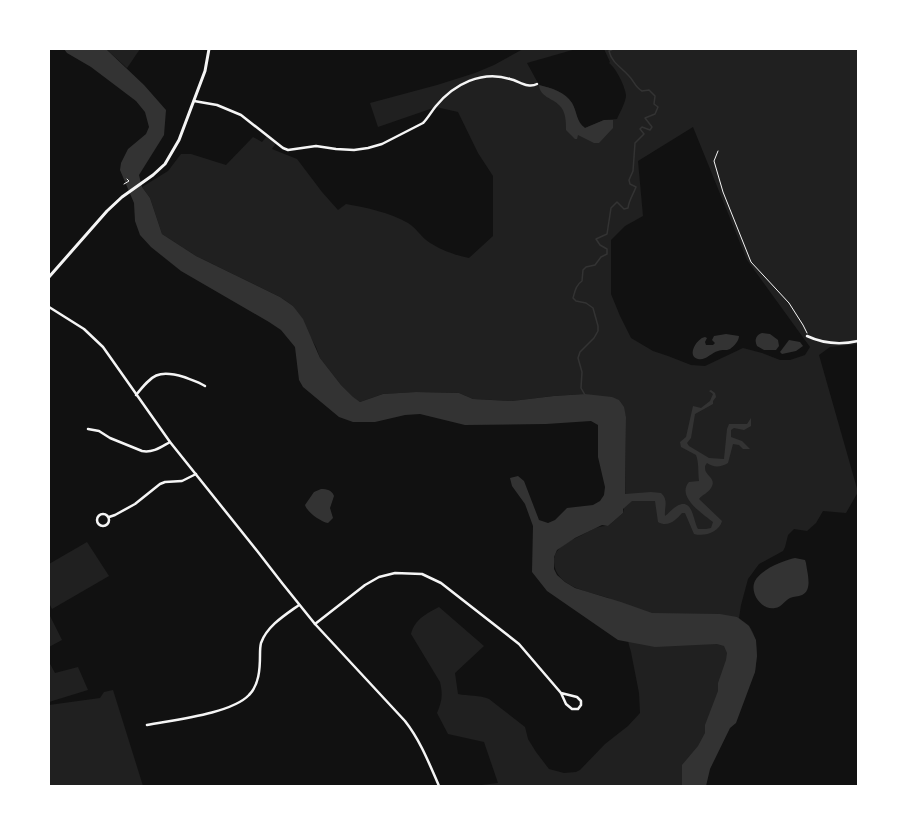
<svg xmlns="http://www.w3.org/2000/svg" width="907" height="835" font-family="Ubuntu,sans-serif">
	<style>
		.green { fill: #202020; fill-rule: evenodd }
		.water { fill: #333 }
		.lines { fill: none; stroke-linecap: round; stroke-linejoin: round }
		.stream { stroke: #333; stroke-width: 1.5 }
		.path { stroke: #f5f5f5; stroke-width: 1 }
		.minor { stroke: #f5f5f5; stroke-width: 2.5 }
		.tertiary { stroke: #f5f5f5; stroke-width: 3 }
	</style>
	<rect width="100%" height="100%" fill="#111"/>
	<g class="green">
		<polygon points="106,49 140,49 127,68"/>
		<path d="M523,49h53l-49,14 12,22c12,3 27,7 33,18 5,9 4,19 13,25l19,-8 13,-1c3,-7 9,-17 9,-24 -1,-9 -10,-27 -17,-32l1,-1 -6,-13h254v295l-28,3 -11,8 39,137 -12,21 -23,-2 -7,12 -9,8 -13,-2 -6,6 -3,12 -2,4 -24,13 -11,15 -7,26 -2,13c3,3 8,5 10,8 10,13 8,31 6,46l-57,114h-225l25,-3 -14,-41 -36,-8 -11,-21c5,-12 6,-18 3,-31l-29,-48c4,-15 15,-20 28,-27l45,39 -29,27 3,21c10,2 22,1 31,5l36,28 3,12 8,13 13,17 15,4 12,-1 4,-2 25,-26 23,-18 12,-13 -1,-20 -8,-41 -4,-14 -18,-40c-20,-6 -54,-11 -55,-36 -1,-14 15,-21 26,-26 9,-5 18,-11 28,-10l15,-13 2,-11 1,-85 -3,-10 -38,-13 -31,2 -42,5 -39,-2 -14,-6 -43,-1 -33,2 -23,8 -7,-4 -12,-13 -21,-27 -4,-11 -23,-41 -13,-9 -84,-41 -34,-22 -12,-36 -8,-11 26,-16 13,-17h10l35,11 27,-28 9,5 5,-6 9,7 -4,6 25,10 25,33 16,18 8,-6c21,4 43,8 62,19 7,4 12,12 18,17 12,9 28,15 43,18l24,-22v-60l-15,-23 -20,-41 -22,-5 -58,20 -8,-24 67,-18 38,-12 19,-8zM693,127l54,133 63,87 -5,8 -15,5h-10l-18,-7 -19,-5 -38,18 -14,-1 -23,-9 -15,-5 -22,-13 -11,-22 -9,-22v-54l14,-14 18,-10 -5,-55z"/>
		<polygon points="87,542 109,576 52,609 49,603 49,564"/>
		<polygon points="49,614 62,640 49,647"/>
		<polygon points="49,662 55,673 78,667 88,690 49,702"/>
		<polygon points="113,690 143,786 49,786 49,705 100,698 104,692"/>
	</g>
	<g class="water">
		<path d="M64,49h42l38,36 22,25 -2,25 -25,40 3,12 8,11 12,36 34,22 84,41 13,9 10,13 17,39 21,27 12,12 7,5 23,-8 33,-2 43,1 14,6 39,2 42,-5 31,-2 27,3 7,3 5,7 2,10 -1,77 26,-2 10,1c8,7 3,15 4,23 4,-3 8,-8 12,-10 16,-9 16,15 21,23h8l5,-1 2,-6c-10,-8 -37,-25 -24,-40l10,-1c-1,-8 0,-19 -3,-26l-15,-8 -1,-5 6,-5 7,-31 8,2 9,-7 3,-7 -4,-3 2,-1 4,3 1,4 -3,4v3l-18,10 -4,24 -4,5 2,3 20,12 15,1 3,-30 2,-5h18l4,-6v8l-7,4 -10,-2 -3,2v7l11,4 8,8h-7l-4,-4 -6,-1 -5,19c-7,4 -14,5 -21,0l-2,3c0,1 0,5 1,6 3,5 10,8 5,16 -3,5 -9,7 -12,11l23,22c-3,11 -17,16 -28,13l-9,-21h-3c-6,7 -14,15 -24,9l-3,-21h-23l-9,8v4l-15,13 -6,-1 -27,13 -18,12 -3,7v12l3,6 8,7 10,6 46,14 31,11 68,1 17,3 12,9 7,14 1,16 -2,16 -19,51 -6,5 -20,41 -4,17h-24v-21l16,-19 7,-13v-8l13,-34v-8l8,-23 1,-7 -3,-7 -7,-2 -62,3 -37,-7 -71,-49 -15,-19 1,-46 -8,-22 -13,-18 -2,-8 8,-2 6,5 15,39 9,3 7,-3 12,-12 26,-3 7,-4 4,-6 1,-8 -7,-30v-32l-7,-4 -45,3 -81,1 -45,-11 -15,1 -30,7h-22l-14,-5 -36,-30 -4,-7 -4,-33 -14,-17 -12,-8 -88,-51 -30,-24 -11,-12 -5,-14 -1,-18 -14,-33 1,-7 7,-14 18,-15 3,-7 -4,-15 -9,-11 -45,-34 -24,-14z"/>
		<path d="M539,85c12,3 26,7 33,18 5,8 4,19 13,25l19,-8h9v8l-14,15h-5l-16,-8 -1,4h-2l-9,-9c0,-8 0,-19 -7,-25 -7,-7 -19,-8 -20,-20z"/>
		<path d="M762,333l8,1 8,6 1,6 -3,4h-12l-7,-4c-3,-6 -1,-11 5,-13z"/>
		<path d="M726,334l13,2c0,5 -5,10 -9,13 -4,2 -8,0 -12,2 -7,2 -13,10 -20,8 -12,-3 -1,-21 7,-22l2,1 -2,4 1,3h7l2,-2 -3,-3 2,-4z"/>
		<polygon points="789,340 800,342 803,346 796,351 782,354 780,352"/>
		<path d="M321,489c6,0 11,1 13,7l-4,12 3,10 -5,5c-7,-1 -21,-11 -23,-18l9,-13z"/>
		<path d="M795,558l10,2 1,3c1,9 7,27 -4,32 -4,2 -8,1 -12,3 -6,3 -8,9 -15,10 -13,3 -26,-15 -20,-27 5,-11 29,-21 40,-23z"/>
	</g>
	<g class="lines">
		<path class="stream" d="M585,395l-4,-7 1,-16 -4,-14 2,-6 14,-14 4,-7v-5l-5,-18 -7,-5 -10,-2 -3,-3c2,-7 3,-13 9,-17l1,-11 3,-3 9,-2 6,-8 6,-3v-5l-7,-4 -4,-6 11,-5 4,-26 6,-6 7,7 4,-1c1,-8 5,-13 8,-21l-6,-3 -1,-4 4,-9 2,-28 9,-9 -4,-5 2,-2 8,3 2,-3 -7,-9 10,-4 3,-7 -4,-3 1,-8 -6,-6 -7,1c-7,-4 -8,-10 -13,-15 -8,-9 -17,-13 -20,-25l4,-2"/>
		<g class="path">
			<polyline points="718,151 714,161 723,192 751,262 789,303 803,325 807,333"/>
			<polyline points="124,184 129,181 127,179"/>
		</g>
		<g class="minor">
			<path d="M194,101l23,4 24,10 42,33 5,2 28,-4 20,3 18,1 14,-2 14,-4 41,-21c5,-5 8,-11 13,-17 18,-22 46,-36 74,-27 9,2 18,10 27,5"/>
			<path d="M49,307l35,22 19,18 67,95 88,110 24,31 33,41 90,97c15,19 24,42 34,65"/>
			<path d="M807,336c17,8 33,9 51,5"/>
			<path d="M136,395c16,-20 22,-26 48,-18 8,3 15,5 21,9"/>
			<path d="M88,429l11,2 11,7 32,13c11,2 19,-4 28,-9"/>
			<circle cx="103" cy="520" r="6"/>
			<polyline points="109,517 115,515 135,504 160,484 165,482 182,481 196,474"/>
			<polyline points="315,624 365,585 379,577 395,573 422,574 441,583 519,644 561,693 566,704 572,709 578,709 581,705 581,701 577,697 561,693"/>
			<path d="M147,725c25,-5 84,-11 102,-30 10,-10 11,-26 11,-40 0,-3 0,-8 1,-12 6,-17 24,-28 38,-38"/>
		</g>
		<polyline class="tertiary" points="49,277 107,211 122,197 153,175 165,164 179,140 205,71 209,49"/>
	</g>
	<rect width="907" height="835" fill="none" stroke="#ffffff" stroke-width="100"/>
</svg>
